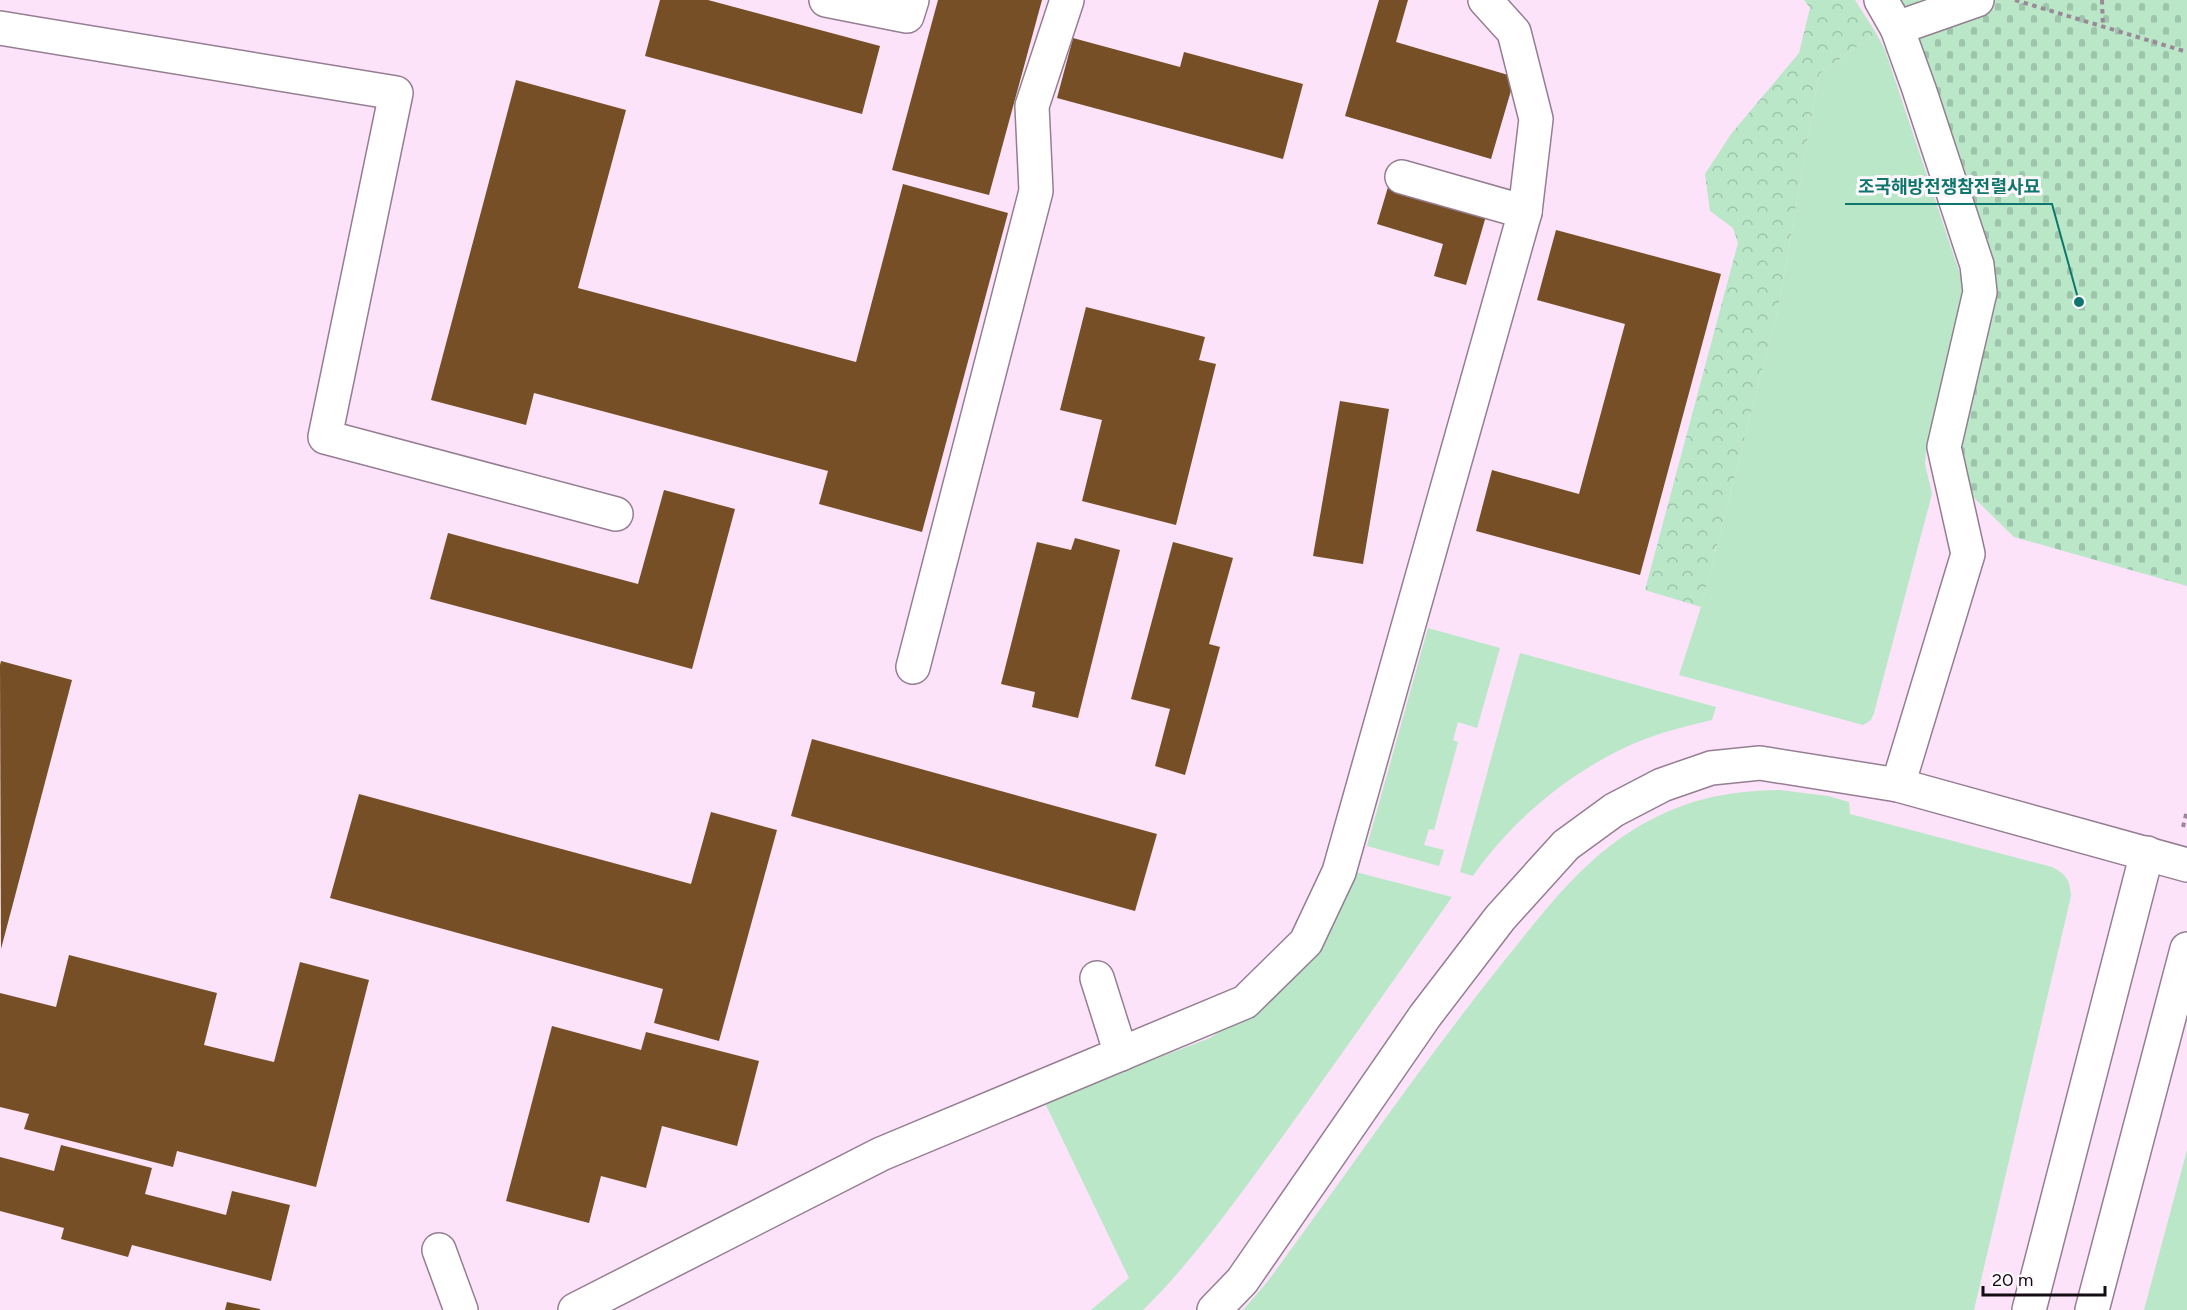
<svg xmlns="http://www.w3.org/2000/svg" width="2187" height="1310" font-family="Figtree,'Noto Sans KR',sans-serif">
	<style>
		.green { fill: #b9e7c8 }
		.forest { fill: url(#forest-crowns) }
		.cemetery { fill: url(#cemetery-stones) }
		.building { fill: #764f26 }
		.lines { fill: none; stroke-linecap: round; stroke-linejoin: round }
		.minor-casing { stroke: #957e92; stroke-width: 36 }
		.path { stroke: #9b8999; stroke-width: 4; stroke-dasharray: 4.5 4.5; stroke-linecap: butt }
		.minor { stroke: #fff; stroke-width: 33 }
		.leader { fill: none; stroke: #0f766e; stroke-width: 2 }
		.callout-dot { fill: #0f766e; stroke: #fdf8fc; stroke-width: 2 }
		.callout-label { font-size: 18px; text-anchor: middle; font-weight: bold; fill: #0f766e; stroke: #fdf8fc; stroke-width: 6; stroke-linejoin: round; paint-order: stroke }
	</style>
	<defs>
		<pattern id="forest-crowns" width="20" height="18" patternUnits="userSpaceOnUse" patternTransform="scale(1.5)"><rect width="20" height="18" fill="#b9e7c8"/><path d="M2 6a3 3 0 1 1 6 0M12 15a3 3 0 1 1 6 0" fill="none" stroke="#9ec5ab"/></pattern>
		<pattern id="cemetery-stones" width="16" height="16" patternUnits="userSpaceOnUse" patternTransform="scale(1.5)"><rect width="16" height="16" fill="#b9e7c8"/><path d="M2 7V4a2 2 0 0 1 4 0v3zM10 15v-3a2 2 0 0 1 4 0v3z" fill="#9ec5ab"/></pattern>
	</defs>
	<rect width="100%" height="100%" fill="#fce3f9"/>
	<g class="green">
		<polygon points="1876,33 1885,50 1960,274 1963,291 1962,313 1926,451 1925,464 1932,494 1874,713 1871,720 1863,725 1679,675 1701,607 1779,304 1819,74"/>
		<polygon points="1428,628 1500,648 1477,728 1458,722 1453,740 1458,742 1434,830 1429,829 1424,845 1444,850 1439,866 1367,846"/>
		<path d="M1520,653l196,54 -4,13c-23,5 -45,11 -67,19 -67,26 -131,78 -172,137l-13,-4z"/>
		<path d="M1780,790l48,6 21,6 1,12 202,53c14,7 18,13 19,29l-97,414h-731l25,-29c77,-105 151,-213 232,-315 39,-48 79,-103 133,-136 49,-30 90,-39 147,-40z"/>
		<path d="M1348,870l104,27c-59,84 -117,167 -177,250 -41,56 -82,114 -132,163h-52l38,-32 -85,-177 166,-63 38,-26z"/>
		<polygon points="2187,1150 2187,1310 2144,1310"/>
	</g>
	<polygon class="forest" points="1804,0 1855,0 1876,33 1819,74 1779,304 1701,607 1645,590 1738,243 1733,228 1710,211 1705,174 1731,134 1799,53 1810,8"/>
	<polygon class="cemetery" points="1870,0 2187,0 2187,586 2014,537 1972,496 1937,452 1972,287"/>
	<g class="building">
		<polygon points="660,0 708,0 880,46 862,114 645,56"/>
		<polygon points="938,0 1042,0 989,195 892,170"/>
		<polygon points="1379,0 1408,0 1396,42 1515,77 1491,159 1345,116"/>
		<polygon points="1073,38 1180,67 1184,52 1303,84 1283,159 1057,98"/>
		<polygon points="516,80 626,110 578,288 856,362 903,184 1008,213 922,532 819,504 828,471 534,393 526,425 431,400"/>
		<polygon points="1388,187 1486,216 1466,285 1434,276 1443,244 1377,224"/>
		<polygon points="1556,230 1721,274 1640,575 1476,531 1492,470 1579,494 1625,324 1537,300"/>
		<polygon points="1086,307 1205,337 1199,360 1216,364 1176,525 1082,501 1102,420 1060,410"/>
		<polygon points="1340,401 1389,409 1363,564 1313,556"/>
		<polygon points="664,490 735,509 692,669 430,599 448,533 638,584"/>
		<polygon points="1075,538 1120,550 1078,718 1032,707 1035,692 1001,684 1037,542 1071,550"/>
		<polygon points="1173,542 1233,558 1209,644 1220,647 1185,775 1155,766 1170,709 1131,699"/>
		<polygon points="1,661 72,680 1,949 0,665"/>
		<polygon points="812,739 1157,834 1135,911 791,816"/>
		<polygon points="359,794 691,884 711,812 777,830 719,1041 654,1023 663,989 330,898"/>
		<polygon points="69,955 217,993 204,1045 274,1062 300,962 369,980 316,1187 177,1151 173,1167 24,1129 29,1114 0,1107 0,993 56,1007"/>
		<polygon points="552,1026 641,1050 646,1032 759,1061 737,1146 662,1126 646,1188 601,1176 589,1223 506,1201"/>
		<polygon points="61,1145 152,1168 145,1194 226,1215 232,1191 290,1205 271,1281 132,1245 128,1257 61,1239 64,1228 0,1211 0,1157 54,1171"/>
		<polygon points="227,1302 260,1309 260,1310 225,1310"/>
	</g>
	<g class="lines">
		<g class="minor-casing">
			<g id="minor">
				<polyline points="826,0 907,16 912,0"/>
				<polyline points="1881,0 1897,28 1919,89 1977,265 1980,292 1944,447 1968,554 1898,785"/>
				<polyline points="0,28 396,93 325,437 616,514"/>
				<polyline points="1897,28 1977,0"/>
				<polyline points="1402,177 1525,212"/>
				<polyline points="913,667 1036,191 1032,106 1067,0"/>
				<polyline points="1097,978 1121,1054"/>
				<polyline points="439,1250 461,1310"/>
				<polyline points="575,1310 881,1154 1245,1002 1306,942 1339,872 1525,212 1536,119 1514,32 1485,0"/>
				<polyline points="1214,1310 1242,1281 1425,1016 1500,918 1566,845 1614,810 1662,785 1711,768 1760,763 1898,785 2187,865"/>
				<polyline points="2029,1310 2147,853"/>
				<polyline points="2092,1310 2187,949"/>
			</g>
		</g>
		<g class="path">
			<polyline points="2015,0 2187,52"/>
			<polyline points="2102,0 2103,28"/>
			<polyline points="2183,827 2187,810"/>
		</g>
		<use href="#minor" class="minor"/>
	</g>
	<path class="leader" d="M2079 302L2052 204H1845"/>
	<circle class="callout-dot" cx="2079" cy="302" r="6"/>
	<g class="callout-label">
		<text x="1949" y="193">조국해방전쟁참전렬사묘</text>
	</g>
	<path d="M1983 1286v9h122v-9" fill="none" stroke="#140c13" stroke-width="3"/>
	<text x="1992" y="1286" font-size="18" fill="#140c13" stroke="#fdf8fc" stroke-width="4.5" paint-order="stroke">20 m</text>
</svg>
